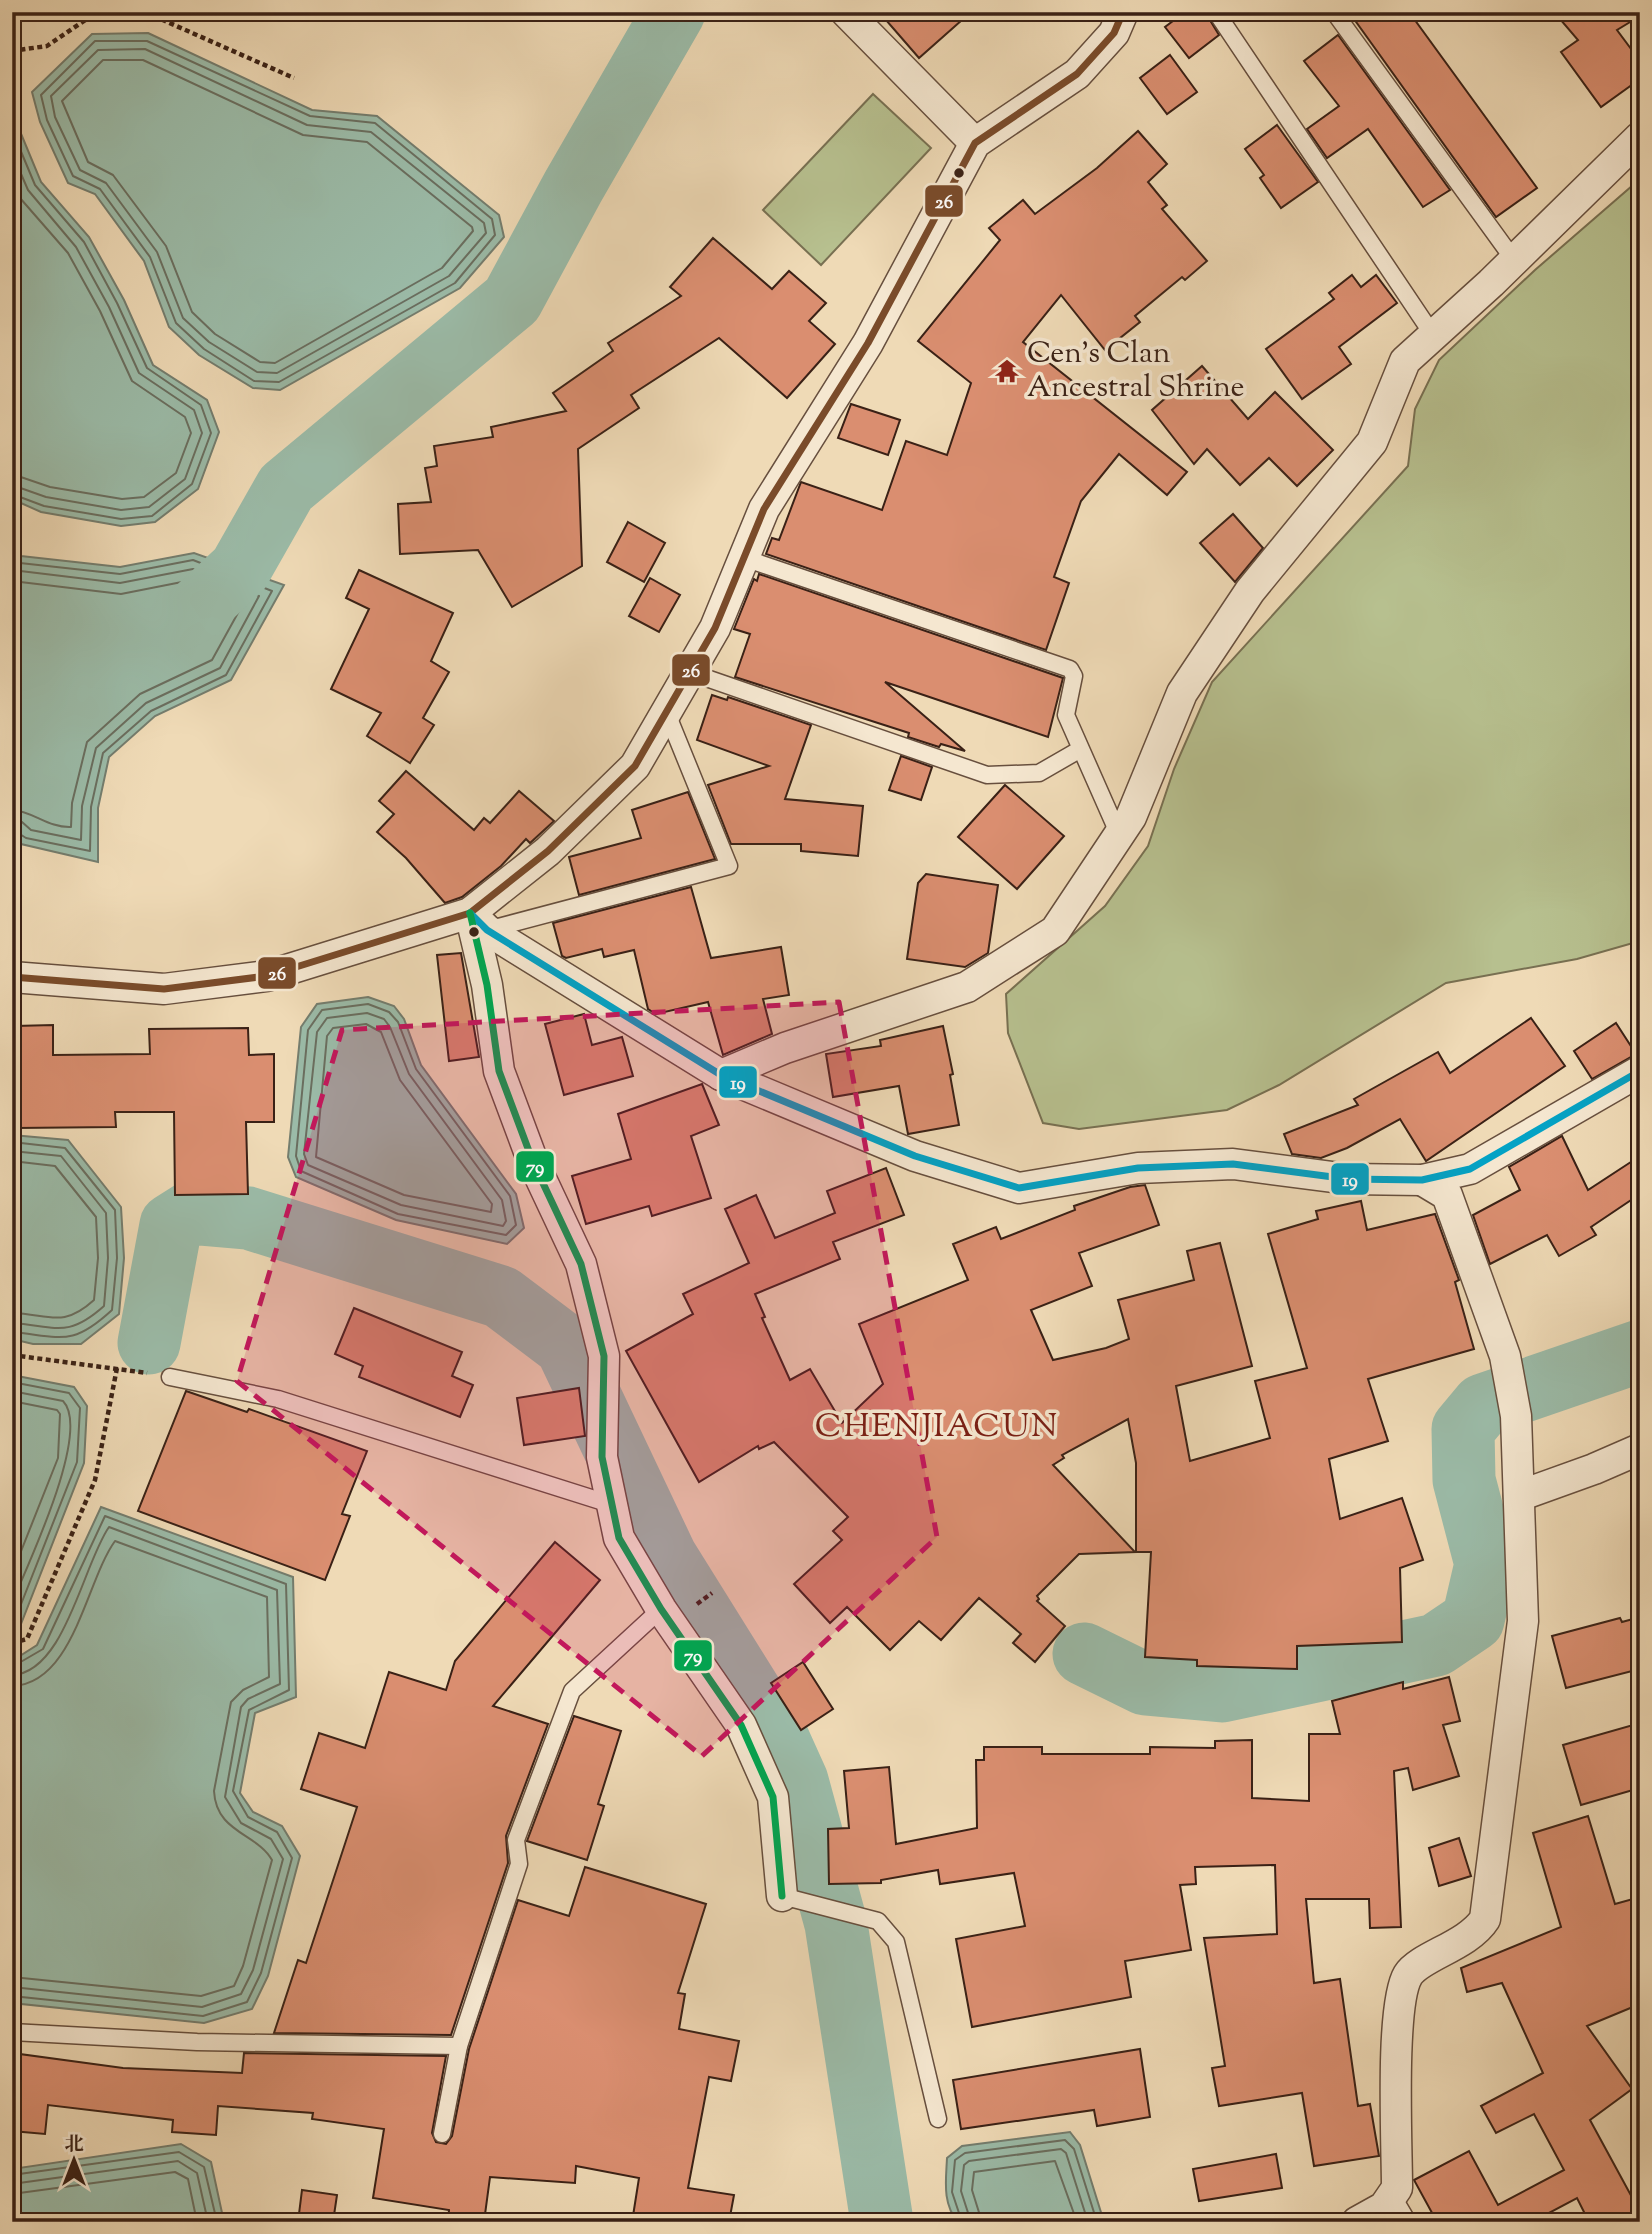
<svg xmlns="http://www.w3.org/2000/svg" width="1652" height="2234" font-family="'Sorts Mill Goudy','Noto Serif SC',serif">
	<style>
		.green { fill: #b7c08f; stroke: #787052; stroke-width: 2 }
		.water { fill: #9bbba8; stroke: #747d6e; stroke-width: 2 }
		.lines { fill: none; stroke-linecap: round; stroke-linejoin: round }
		.shore { stroke: #6a6e5f; stroke-width: 2 }
		.river { stroke: #9bbba8; stroke-width: 63 }
		.building { fill: #da8e70; stroke: #3a2116; stroke-width: 2 }
		.lane-casing { stroke: #674f3e; stroke-width: 19 }
		.street-casing { stroke: #674f3e; stroke-width: 33 }
		.path { stroke: #3a2116; stroke-width: 4.5; stroke-dasharray: 5 3.5; stroke-linecap: butt }
		.lane { stroke: #f5e7d0; stroke-width: 16 }
		.street { stroke: #f5e7d0; stroke-width: 30 }
		.bus-1-casing { stroke: #f5e7d0; stroke-width: 12 }
		.bus-2-casing { stroke: #f5e7d0; stroke-width: 12 }
		.bus-3-casing { stroke: #f5e7d0; stroke-width: 12 }
		.bus-1 { stroke: #7a4b2a; stroke-width: 7 }
		.bus-2 { stroke: #03a2c5; stroke-width: 7 }
		.bus-3 { stroke: #00a651; stroke-width: 7 }
		.marked { fill: #c2185b; fill-opacity: 0.2; stroke: #c2185b; stroke-width: 5; stroke-dasharray: 14 9; stroke-linejoin: round }
		.bus-dot { fill: #3a2116; stroke: #f5e7d0; stroke-width: 2.5 }
		.labels { text-anchor: middle; dominant-baseline: central; stroke-width: 7; stroke-linejoin: round; paint-order: stroke }
		.poi-label { font-size: 30px; fill: #3a2116; stroke: #f5e7d0; text-anchor: start }
		.quarter-label { font-size: 33px; letter-spacing: 2px; fill: #7a1f14; stroke: #f5e7d0 }
		.line-badge { stroke: #f5e7d0; stroke-width: 2.5 }
		.badge-label { font-size: 19px; text-anchor: middle; font-weight: bold; fill: #fff }
	</style>
	<rect width="100%" height="100%" fill="#efdab6"/>
	<filter id="stains"><feTurbulence type="fractalNoise" baseFrequency=".00286" numOctaves="4"/><feColorMatrix values="0 0 0 0 .2 0 0 0 0 .09 0 0 0 0 .02 0 0 0 .5 -.17"/></filter>
	<radialGradient id="worn" r=".72"><stop offset=".6" stop-color="#630" stop-opacity="0"/><stop offset="1" stop-color="#630" stop-opacity=".3"/></radialGradient>
	<g class="green">
		<polygon points="873,94 931,148 821,265 763,210"/>
		<polygon points="1640,179 1640,941 1577,959 1446,983 1279,1085 1227,1110 1079,1129 1043,1123 1008,1033 1006,994 1105,906 1148,846 1174,769 1212,682 1408,466 1415,409 1439,360 1535,270"/>
	</g>
	<g class="water">
		<polygon points="148,33 312,110 377,116 499,215 504,237 460,288 280,390 253,388 199,355 169,327 144,261 95,194 68,183 40,122 32,92 92,34"/>
		<polygon points="12,112 41,182 89,237 124,300 153,365 207,400 219,432 198,489 155,522 121,526 41,512 12,499"/>
		<polygon points="12,550 21,556 120,567 194,553 284,585 231,680 155,716 109,757 98,808 98,862 21,844 12,833"/>
		<polygon points="368,997 394,1006 404,1019 421,1065 516,1194 524,1228 507,1244 396,1220 296,1177 288,1157 301,1027 317,1004"/>
		<polygon points="12,1135 68,1140 121,1207 124,1258 119,1314 81,1344 33,1344 12,1339"/>
		<polygon points="12,1375 74,1387 87,1406 84,1463 21,1624 12,1627"/>
		<polygon points="101,1507 293,1577 296,1697 255,1713 240,1793 253,1812 282,1826 300,1856 268,1976 252,2009 204,2023 12,2003 12,1661 37,1645"/>
		<path d="M1070,2132l10,13 24,77h-146c-16,-18 -12,-42 -11,-64l15,-12z"/>
		<polygon points="181,2144 211,2162 224,2222 12,2222 12,2169"/>
	</g>
	<g class="lines">
		<g class="shore">
			<polygon points="95,41 147,41 310,116 375,123 492,219 495,235 455,283 279,382 254,381 204,349 176,323 150,257 100,189 73,176 47,120 41,95"/>
			<polygon points="145,49 307,125 371,132 484,223 486,233 449,276 277,373 257,372 209,342 183,318 157,252 106,183 80,170 55,117 51,96 98,50"/>
			<polygon points="103,60 143,60 303,135 367,142 472,227 473,231 442,268 275,363 260,362 215,334 192,312 166,246 113,175 88,162 62,101"/>
			<polyline points="12,130 35,185 84,242 117,303 147,368 201,405 211,433 192,484 152,516 121,519 44,506 12,494"/>
			<polyline points="12,153 28,190 76,247 109,307 139,373 194,410 202,433 185,479 149,507 121,510 46,497 12,485"/>
			<polyline points="12,181 20,198 68,253 100,311 132,381 185,417 191,433 176,473 144,497 122,499 50,487 12,474"/>
			<polyline points="12,559 20,563 120,574 193,560 272,591 226,675 151,711 103,753 91,807 90,851 26,838 12,829"/>
			<polyline points="12,570 120,583 193,569 259,596 220,668 146,703 96,748 82,806 81,840 31,830 22,822 12,820"/>
			<path d="M12,581l109,13 71,-14 52,22 -32,58 -72,34 -53,48 -15,61 -1,24c-23,1 -38,-16 -59,-17"/>
			<polygon points="368,1004 389,1012 398,1022 416,1069 510,1196 516,1225 506,1235 398,1214 301,1171 296,1156 308,1030 322,1010"/>
			<polygon points="367,1013 384,1019 390,1027 409,1074 502,1200 506,1221 503,1226 401,1205 308,1165 304,1154 317,1032 327,1018"/>
			<polygon points="366,1024 381,1032 400,1080 492,1204 491,1212 404,1195 316,1157 327,1036 333,1028"/>
			<path d="M12,1142l53,6 50,62 2,48 -5,52c-40,37 -50,27 -100,22"/>
			<path d="M12,1151l49,5 45,57 2,45 -4,48c-37,33 -48,20 -92,17"/>
			<path d="M12,1161l43,5 41,51 2,41 -4,42c-32,29 -45,14 -82,13"/>
			<polyline points="12,1382 69,1393 80,1408 77,1462 16,1617 12,1620"/>
			<path d="M12,1391l51,10c29,30 -36,165 -51,202"/>
			<polyline points="12,1401 57,1410 60,1414 58,1458 12,1574"/>
			<polyline points="12,1667 43,1649 105,1516 286,1584 289,1690 249,1710 233,1791 248,1817 277,1832 292,1858 261,1973 247,2002 203,2016 12,1996"/>
			<path d="M12,1675c53,-2 71,-111 97,-148l168,63 3,94 -32,15 -7,8 -16,90 16,26 30,16 12,20 -30,111 -12,24 -39,13 -190,-20"/>
			<path d="M12,1686c62,-2 74,-105 103,-145l152,56 2,80 -26,13 -12,12 -17,89c2,42 43,42 58,69l-29,106 -9,20 -33,10 -189,-19"/>
			<polyline points="12,2175 179,2152 204,2167 217,2222"/>
			<polyline points="12,2184 178,2161 197,2173 208,2222"/>
			<polyline points="12,2194 175,2172 188,2179 197,2222"/>
			<polyline points="962,2222 952,2192 955,2160 965,2153 1065,2140 1074,2149 1097,2222"/>
			<polyline points="971,2222 961,2191 964,2165 969,2161 1061,2149 1066,2153 1088,2222"/>
			<polyline points="982,2222 972,2190 974,2172 1055,2161 1077,2222"/>
		</g>
		<g class="river">
			<polyline points="12,651 105,657 194,612 240,569 286,488 512,300 573,187 674,12"/>
			<polyline points="149,1343 171,1225 190,1213 248,1218 501,1297 566,1346 666,1557 774,1730 797,1781 836,1924 882,2222"/>
			<polyline points="1084,1654 1145,1684 1222,1691 1436,1645 1473,1620 1486,1564 1464,1480 1463,1429 1483,1405 1640,1351"/>
		</g>
	</g>
	<g class="building">
		<polygon points="879,12 971,12 919,58"/>
		<polygon points="1185,12 1205,12 1219,35 1189,58 1165,27"/>
		<polygon points="1349,12 1409,12 1537,188 1496,217"/>
		<polygon points="1554,12 1640,12 1640,16 1617,30 1640,61 1640,79 1601,107 1561,52 1578,40"/>
		<polygon points="1338,35 1450,190 1423,207 1368,129 1327,158 1307,129 1339,106 1304,61"/>
		<polygon points="1170,55 1197,92 1167,114 1140,78"/>
		<polygon points="1277,125 1318,182 1281,208 1260,178 1264,175 1245,149"/>
		<polygon points="1138,131 1167,164 1148,182 1167,205 1162,209 1207,261 1185,280 1182,277 1135,316 1140,322 1105,350 1061,295 1023,342 1187,472 1167,495 1119,454 1081,501 1054,577 1069,583 1046,650 766,554 772,538 779,540 801,482 882,510 906,441 947,455 971,383 918,341 1000,240 989,228 1023,200 1035,214 1097,168"/>
		<polygon points="713,238 772,289 789,271 826,303 809,321 835,344 787,398 719,338 631,395 639,408 578,449 582,566 512,607 478,550 400,554 398,504 431,502 425,468 437,466 434,446 493,437 491,427 566,411 553,393 613,351 608,343 681,296 670,287"/>
		<polygon points="1352,275 1361,287 1376,275 1397,303 1339,347 1351,364 1302,399 1266,349 1334,299 1329,293"/>
		<polygon points="1202,366 1248,419 1275,392 1333,450 1297,486 1269,458 1240,485 1207,449 1194,464 1152,410"/>
		<polygon points="851,404 900,420 888,455 838,438"/>
		<polygon points="1233,514 1263,548 1235,582 1200,543"/>
		<polygon points="628,522 665,543 644,582 607,562"/>
		<polygon points="359,570 453,613 431,661 449,672 423,718 434,725 410,763 367,736 381,713 331,689 369,609 346,598"/>
		<polygon points="759,574 1063,678 1048,737 885,682 965,751 941,744 939,747 908,737 909,733 735,677 750,634 734,629 754,579 757,581"/>
		<polygon points="650,578 680,595 659,632 629,616"/>
		<polygon points="712,695 727,700 728,697 811,725 785,799 863,806 858,856 801,851 801,844 731,844 708,785 769,766 697,740"/>
		<polygon points="901,756 932,767 921,800 889,790"/>
		<polygon points="406,771 474,830 484,818 490,823 519,791 554,821 530,843 526,839 501,866 462,897 445,903 406,858 377,832 394,814 379,801"/>
		<polygon points="1005,785 1064,836 1017,889 958,837"/>
		<polygon points="688,792 715,859 579,895 569,857 641,838 632,810"/>
		<polygon points="926,874 998,885 988,953 965,967 907,959 918,883"/>
		<polygon points="691,887 711,958 781,947 789,995 763,999 772,1034 723,1055 708,1002 656,1014 648,1009 634,950 604,957 602,949 566,958 562,956 553,923"/>
		<polygon points="461,953 479,1057 449,1061 437,955"/>
		<polygon points="584,1014 592,1045 622,1037 633,1076 564,1095 545,1024"/>
		<polygon points="1531,1018 1565,1066 1426,1161 1400,1119 1347,1148 1321,1158 1292,1154 1284,1134 1358,1105 1354,1099 1438,1052 1450,1073"/>
		<polygon points="1616,1023 1636,1054 1592,1079 1574,1051"/>
		<polygon points="53,1025 53,1055 150,1054 149,1029 248,1028 249,1055 274,1054 274,1122 246,1122 248,1194 175,1195 174,1112 115,1112 116,1127 16,1128 15,1026"/>
		<polygon points="943,1026 953,1074 950,1075 959,1125 908,1134 899,1086 833,1097 826,1054 881,1046 880,1040"/>
		<polygon points="702,1084 719,1125 691,1136 711,1198 652,1216 649,1206 586,1224 572,1176 631,1159 618,1114"/>
		<polygon points="1562,1136 1588,1190 1640,1156 1640,1194 1591,1227 1596,1235 1559,1256 1547,1235 1490,1264 1473,1215 1520,1190 1509,1167"/>
		<polygon points="886,1168 904,1215 833,1242 840,1259 755,1294 765,1317 762,1318 790,1380 810,1369 842,1423 883,1384 859,1324 968,1280 953,1244 996,1227 1001,1239 1075,1210 1074,1206 1130,1187 1145,1185 1159,1225 1079,1253 1092,1286 1031,1310 1053,1360 1106,1348 1129,1339 1118,1300 1194,1280 1187,1251 1220,1243 1252,1366 1176,1386 1190,1461 1270,1438 1255,1381 1307,1368 1268,1234 1318,1219 1316,1211 1361,1201 1367,1230 1435,1214 1459,1280 1455,1282 1474,1349 1368,1379 1388,1441 1329,1459 1340,1519 1402,1498 1423,1560 1400,1568 1402,1642 1297,1646 1297,1669 1197,1666 1197,1660 1145,1657 1151,1552 1136,1552 1136,1463 1128,1419 1062,1455 1064,1458 1053,1465 1135,1552 1079,1554 1037,1596 1039,1599 1037,1601 1065,1626 1035,1662 1013,1643 1021,1634 979,1598 941,1640 919,1621 890,1650 847,1607 830,1623 794,1584 842,1540 833,1531 848,1517 774,1442 759,1449 758,1446 699,1482 626,1351 693,1314 683,1294 749,1263 725,1209 756,1195 775,1238 835,1213 827,1191"/>
		<polygon points="354,1308 462,1352 452,1376 473,1385 460,1417 359,1377 363,1366 335,1354"/>
		<polygon points="579,1388 585,1436 524,1445 517,1398"/>
		<polygon points="186,1391 247,1412 249,1409 367,1451 342,1514 350,1516 325,1580 138,1511"/>
		<polygon points="555,1542 600,1580 493,1706 548,1724 506,1836 508,1863 451,2035 274,2033 298,1960 306,1963 357,1807 301,1789 319,1733 365,1748 389,1672 446,1690 455,1661"/>
		<polygon points="1640,1617 1640,1669 1566,1688 1552,1636 1620,1618 1622,1622"/>
		<polygon points="803,1662 833,1709 801,1730 771,1683"/>
		<polygon points="1449,1677 1460,1721 1443,1725 1459,1776 1413,1790 1408,1768 1394,1771 1401,1927 1370,1928 1369,1899 1306,1899 1314,1983 1340,1979 1358,2106 1370,2104 1379,2156 1314,2166 1302,2093 1219,2106 1212,2068 1225,2066 1204,1938 1277,1934 1275,1865 1195,1867 1196,1884 1180,1885 1191,1950 1125,1961 1131,1997 972,2027 956,1939 1025,1926 1014,1873 940,1884 938,1870 881,1880 881,1883 829,1884 828,1829 849,1828 844,1771 889,1767 896,1844 977,1828 976,1760 984,1760 984,1747 1042,1747 1042,1754 1150,1754 1150,1747 1215,1748 1215,1741 1252,1740 1252,1798 1309,1801 1309,1734 1340,1734 1332,1701 1403,1682 1403,1689"/>
		<polygon points="574,1716 621,1731 598,1804 604,1806 587,1860 527,1841"/>
		<polygon points="1640,1723 1640,1788 1581,1805 1563,1745"/>
		<polygon points="1588,1816 1615,1904 1640,1897 1640,2004 1587,2026 1632,2089 1590,2120 1640,2212 1640,2222 1589,2222 1577,2198 1532,2222 1437,2222 1414,2180 1469,2151 1498,2205 1564,2170 1534,2114 1496,2133 1481,2106 1543,2073 1502,1983 1467,1992 1461,1968 1561,1927 1533,1833"/>
		<polygon points="1459,1838 1471,1876 1439,1886 1429,1848"/>
		<polygon points="585,1867 706,1904 678,1993 685,1994 679,2029 739,2041 731,2081 709,2077 688,2188 734,2195 729,2222 675,2222 633,2216 639,2178 576,2166 575,2183 490,2177 484,2222 448,2222 449,2210 373,2198 384,2129 312,2119 313,2113 218,2106 216,2135 172,2132 173,2120 48,2105 45,2134 12,2131 12,2053 123,2068 242,2073 244,2053 446,2056 432,2133 436,2142 446,2144 452,2136 469,2049 518,1900 569,1916"/>
		<polygon points="1140,2049 1150,2117 1097,2126 1094,2110 961,2129 953,2080"/>
		<polygon points="1276,2154 1282,2188 1199,2201 1193,2169"/>
		<polygon points="302,2190 337,2195 333,2222 298,2222"/>
	</g>
	<g class="lines">
		<g class="lane-casing">
			<g id="lane">
				<polyline points="1216,12 1433,335"/>
				<polyline points="1334,12 1514,260"/>
				<polyline points="744,558 1070,669 1074,676 1066,715 1119,835"/>
				<polyline points="689,672 987,775 1039,773 1079,750"/>
				<polyline points="487,930 729,866 666,711"/>
				<polyline points="170,1377 278,1399 610,1504"/>
				<polyline points="782,1896 878,1921 896,1942 938,2119"/>
				<polyline points="12,2032 197,2042 459,2046"/>
				<polyline points="442,2134 459,2046 519,1864 516,1840 572,1691 661,1609"/>
				<polyline points="1392,2195 1408,2222"/>
			</g>
		</g>
		<g class="street-casing">
			<g id="street">
				<polyline points="846,12 975,143"/>
				<polyline points="470,913 487,930 721,1075 915,1156 1019,1188 1138,1168 1233,1164 1348,1179 1422,1180 1470,1169 1640,1071"/>
				<polyline points="470,913 487,985 499,1071 533,1162 581,1264 604,1356 602,1457 619,1538 661,1609 741,1725 773,1797 782,1896"/>
				<polyline points="12,977 164,989 267,976 470,913 548,851 635,766 715,628 764,509 868,343 975,143 1077,74 1114,33 1123,12"/>
				<polyline points="721,1075 785,1048 967,987 1055,931 1131,817 1182,693 1250,591 1372,442 1405,361 1491,283 1640,137"/>
				<polyline points="1519,1496 1594,1469 1640,1449"/>
				<path d="M1357,2222l27,-15 13,-19c0,-43 -7,-183 11,-213 12,-19 60,-29 77,-56l38,-298 -7,-205 -11,-60 -58,-161 -25,-15"/>
			</g>
		</g>
		<g class="path">
			<polyline points="129,12 147,13 294,78"/>
			<polyline points="12,51 47,46 97,12"/>
			<polyline points="12,1355 147,1373"/>
			<polyline points="697,1604 712,1593"/>
			<polyline points="12,1643 27,1639 95,1480 117,1368"/>
		</g>
		<use href="#lane" class="lane"/>
		<use href="#street" class="street"/>
		<g class="bus-1-casing">
			<polyline id="bus-1" points="12,977 164,989 267,976 470,913 548,851 635,766 715,628 764,509 868,343 975,143 1077,74 1114,33 1123,12"/>
		</g>
		<g class="bus-2-casing">
			<polyline id="bus-2" points="470,913 487,930 721,1075 915,1156 1019,1188 1138,1168 1233,1164 1348,1179 1422,1180 1470,1169 1640,1071"/>
		</g>
		<g class="bus-3-casing">
			<polyline id="bus-3" points="470,913 487,985 499,1071 533,1162 581,1264 604,1356 602,1457 619,1538 661,1609 741,1725 773,1797 782,1896"/>
		</g>
		<use href="#bus-1" class="bus-1"/>
		<use href="#bus-2" class="bus-2"/>
		<use href="#bus-3" class="bus-3"/>
	</g>
	<path class="marked" d="M839,1002l98,535 -235,219 -465,-375 105,-351z"/>
	<defs>
		<g id="temple-bare" transform="scale(1.89)"><path d="M0-6L5-2H3V0L6.5 2.5H4V6H1.5V3h-3V6H-4V2.5H-6.5L-3 0V-2H-5Z" fill="#8f2418" stroke="#f5e7d0" stroke-width="2.5" paint-order="stroke"/></g>
	</defs>
	<g fill-rule="evenodd">
		<use href="#temple-bare" x="1007" y="371"/>
	</g>
	<g class="bus-dot">
		<circle cx="959" cy="173" r="6"/>
		<circle cx="474" cy="932" r="6"/>
	</g>
	<g class="labels">
		<g class="poi-label">
			<text x="1027" y="354">Cen's Clan<tspan x="1027" dy="34">Ancestral Shrine</tspan></text>
		</g>
		<g class="quarter-label">
			<text x="937" y="1428">CHENJIACUN</text>
		</g>
	</g>
	<g class="line-badge">
		<rect x="924" y="184" width="40" height="34" rx="7" fill="#7a4b2a"/>
		<rect x="671" y="653" width="40" height="34" rx="7" fill="#7a4b2a"/>
		<rect x="257" y="956" width="40" height="34" rx="7" fill="#7a4b2a"/>
		<rect x="718" y="1065" width="40" height="34" rx="7" fill="#03a2c5"/>
		<rect x="515" y="1150" width="40" height="33" rx="7" fill="#00a651"/>
		<rect x="1330" y="1162" width="40" height="34" rx="7" fill="#03a2c5"/>
		<rect x="673" y="1639" width="40" height="33" rx="7" fill="#00a651"/>
	</g>
	<g class="badge-label">
		<text x="944" y="208">26</text>
		<text x="691" y="677">26</text>
		<text x="277" y="980">26</text>
		<text x="738" y="1089">19</text>
		<text x="535" y="1173">79</text>
		<text x="1350" y="1186">19</text>
		<text x="693" y="1662">79</text>
	</g>
	<rect width="1652" height="2234" fill="none" stroke="#efdab6" stroke-width="42"/>
	<rect x="14" y="14" width="1624" height="2206" fill="none" stroke="#3a2116" stroke-width="3.5"/>
	<rect x="21" y="21" width="1610" height="2192" fill="none" stroke="#3a2116" stroke-width="2"/>
	<g transform="translate(74 2160)" stroke="#f5e7d0" stroke-width="5" paint-order="stroke">
	<path d="M0-5L12 26L0 18L-12 26Z" fill="#3a2116"/>
	<text y="-10" font-size="19" font-weight="bold" text-anchor="middle" fill="#3a2116">北</text>
	</g>
	<rect width="100%" height="100%" filter="url(#stains)"/>
	<rect width="100%" height="100%" fill="url(#worn)"/>
</svg>
